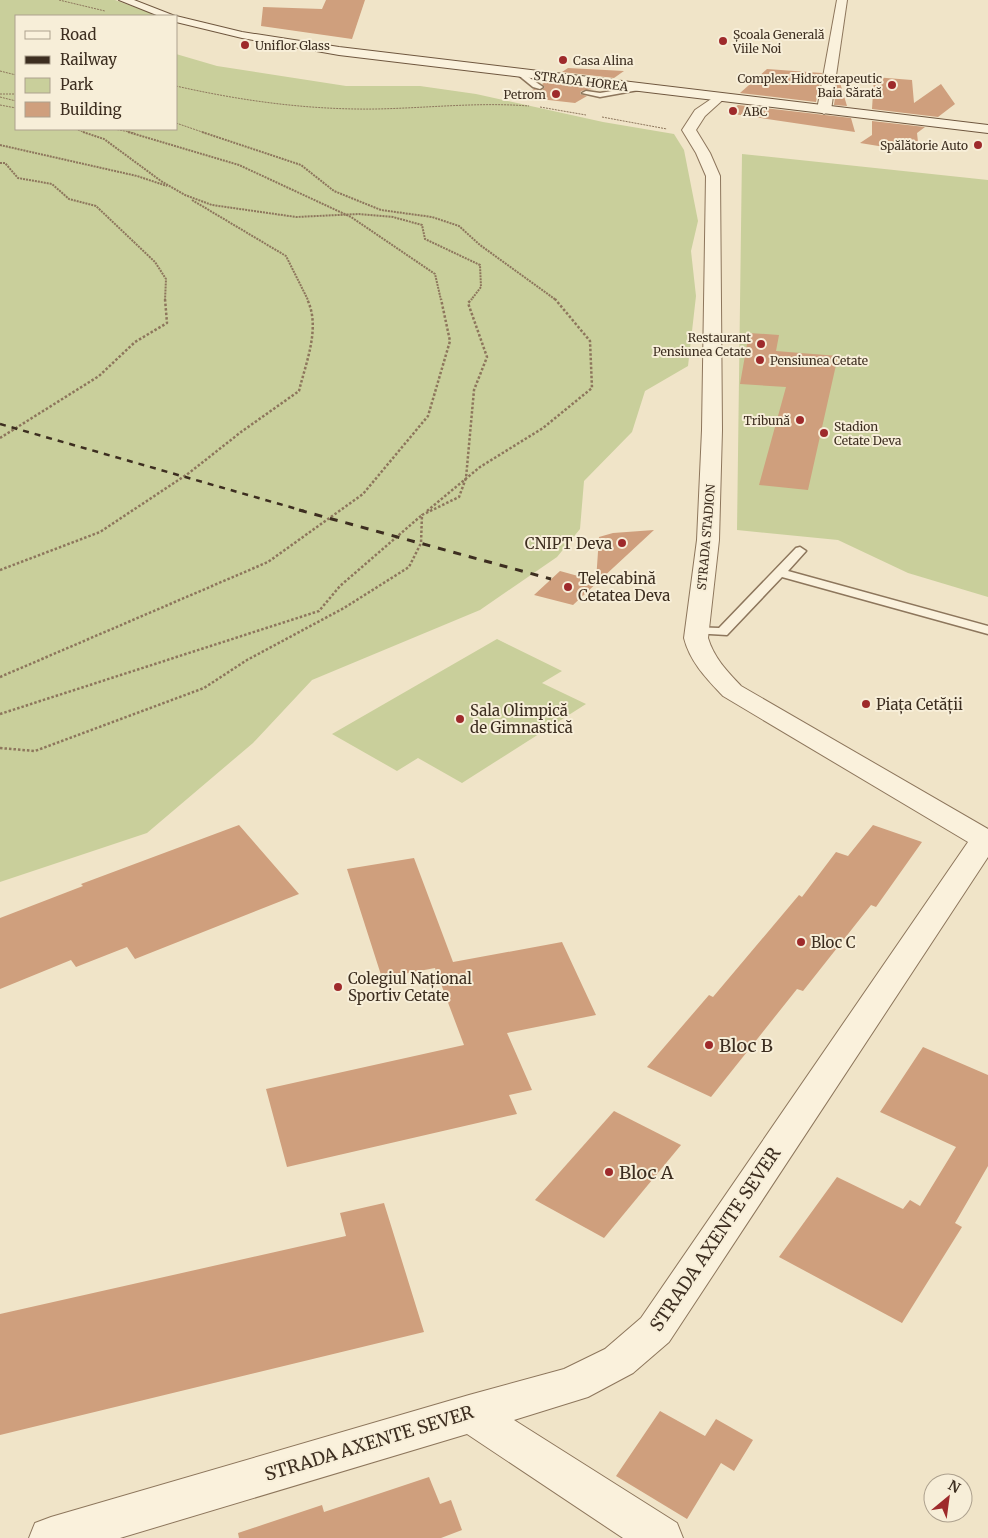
<svg xmlns="http://www.w3.org/2000/svg" width="988" height="1538" font-family="Merriweather,serif">
	<style>
		.green { fill: #c9cf9b }
		.building { fill: #cf9f7d }
		.lines { fill: none; stroke-linecap: round; stroke-linejoin: round }
		.lane-casing { stroke: #8d765c; stroke-width: 3 }
		.street-casing { stroke: #8d765c; stroke-width: 2 }
		.secondary-casing { stroke: #6f573f; stroke-width: 2 }
		.path-far2 { stroke: #8d765c; stroke-width: 1; stroke-dasharray: 2 1; stroke-linecap: butt }
		.path-far1 { stroke: #8d765c; stroke-width: 2; stroke-dasharray: 2 1; stroke-linecap: butt }
		.path { stroke: #8d765c; stroke-width: 2.5; stroke-dasharray: 2.5 2; stroke-linecap: butt }
		.lane { fill: #faf1dc; fill-rule: evenodd }
		.street { fill: #faf1dc; fill-rule: evenodd }
		.secondary { fill: #faf1dc; fill-rule: evenodd }
		.rail-far1 { stroke: #3d2e20; stroke-width: 2.5; stroke-dasharray: 6 6; stroke-linecap: butt }
		.rail { stroke: #3d2e20; stroke-width: 3; stroke-dasharray: 8 8; stroke-linecap: butt }
		.poi-dot { fill: #9e2a2b; stroke: #f7eed8; stroke-width: 2 }
		.labels { text-anchor: middle; dominant-baseline: central; stroke-width: 4; stroke-linejoin: round; paint-order: stroke }
		.far-poi-label { font-size: 12px; fill: #3d2e20; stroke: #f7eed8; text-anchor: start }
		.far-street-label { font-size: 12px; fill: #3d2e20; stroke: #f7eed8 }
		.poi-label { font-size: 15px; fill: #3d2e20; stroke: #f7eed8; text-anchor: start }
		.near-poi-label { font-size: 18px; fill: #3d2e20; stroke: #f7eed8; text-anchor: start }
		.near-street-label { font-size: 18px; fill: #3d2e20; stroke: #f7eed8 }
	</style>
	<rect width="100%" height="100%" fill="#f0e4c8"/>
	<g class="green">
		<polygon points="0,0 115,0 159,16 16,16 16,129 176,129 176,54 217,66 346,86 420,86 476,94 603,122 674,134 684,150 698,221 691,251 696,296 688,366 645,391 632,432 584,481 580,529 557,557 480,610 312,680 253,743 147,833 0,882"/>
		<polygon points="742,154 988,180 988,597 908,573 838,540 737,530"/>
		<polygon points="497,639 562,671 542,683 586,704 462,783 418,758 397,771 332,734"/>
	</g>
	<g class="building">
		<polygon points="326,0 365,0 352,39 261,26 263,7 322,9"/>
		<polygon points="568,68 624,71 614,78 562,72"/>
		<polygon points="767,69 822,73 816,102 740,93"/>
		<polygon points="838,76 847,106 834,105"/>
		<polygon points="874,77 912,80 914,103 941,84 955,104 938,117 872,109"/>
		<polygon points="546,82 599,88 581,91 580,94 587,96 575,103 522,97 534,89 541,91 545,87 542,84"/>
		<polygon points="738,105 851,118 855,132 727,113"/>
		<polygon points="872,121 925,127 917,133 918,142 908,141 897,149 860,143 872,135"/>
		<polygon points="749,333 779,335 776,351 838,356 808,490 759,485 786,387 740,384"/>
		<polygon points="654,530 573,605 534,595 560,571 596,581 599,537 613,533"/>
		<polygon points="239,825 299,894 135,959 127,947 76,967 71,960 0,989 0,918 83,886 81,884"/>
		<polygon points="873,825 922,842 876,907 871,905 803,991 797,989 711,1097 647,1067 709,995 713,997 799,895 802,897 836,852 848,856"/>
		<polygon points="414,858 453,962 562,942 596,1015 507,1033 532,1090 509,1095 517,1114 287,1167 266,1089 464,1045 435,968 382,978 347,869"/>
		<polygon points="923,1047 988,1075 988,1166 955,1223 962,1227 902,1323 779,1257 837,1177 903,1209 910,1200 920,1206 956,1147 880,1112"/>
		<polygon points="614,1111 681,1145 604,1238 535,1200"/>
		<polygon points="384,1203 424,1332 0,1435 0,1314 346,1236 340,1213"/>
		<polygon points="660,1411 705,1436 716,1419 753,1440 734,1471 721,1463 687,1519 616,1476"/>
		<polygon points="429,1477 440,1504 451,1500 462,1530 441,1538 239,1538 238,1533 322,1505 324,1512"/>
	</g>
	<g class="lines">
		<g class="lane-casing">
			<g id="lane">
				<polygon points="517,72 521,72 543,87 540,89 533,87 517,74"/>
				<polygon points="642,86 644,89 600,97 582,93 586,91 600,93"/>
				<polygon points="800,547 806,551 788,571 988,626 988,634 782,577 727,635 692,633 690,630 692,627 719,628 796,548"/>
			</g>
		</g>
		<g class="street-casing">
			<g id="street">
				<polygon points="837,0 847,0 831,110 824,114 817,110"/>
				<path d="M720,93l6,4 -21,19 -9,14 14,23 10,23 2,254 -3,110 -11,98c6,20 19,33 33,48l247,143v28l-319,485 -36,31 -45,24 -74,23 163,103 6,15h-60l-156,-104 -347,104h-91l6,-15 16,-6 418,-122 95,-26 41,-20 36,-31 327,-476 -245,-146c-16,-17 -33,-34 -39,-58l13,-98 5,-110 4,-254 -10,-23 -14,-23 13,-20z"/>
			</g>
		</g>
		<g class="secondary-casing">
			<polygon id="secondary" points="119,0 134,0 175,16 176,16 242,32 339,47 988,125 988,133 339,55 242,38 176,22 176,16 159,16"/>
		</g>
		<g class="path-far2">
			<polyline points="59,0 105,11"/>
			<polyline points="0,71 16,75"/>
			<path d="M176,86c66,15 133,24 200,23 52,-1 102,-7 153,-3"/>
			<polyline points="0,94 16,94"/>
			<polyline points="0,97 16,101"/>
			<polyline points="0,105 16,108"/>
			<polyline points="540,107 586,115"/>
			<polyline points="602,117 667,129"/>
			<polyline points="176,123 205,133"/>
			<polyline points="75,129 86,133"/>
			<polyline points="114,129 135,133"/>
		</g>
		<g class="path-far1">
			<polyline points="83,132 104,139 161,181 185,195 212,205 296,217 359,214 393,217 422,225 425,239 480,265 481,287 471,300"/>
			<polyline points="128,132 239,165 351,217 435,274 441,300"/>
			<polyline points="202,132 301,165 334,191 381,210 432,217 459,226 480,245 556,300"/>
			<polyline points="0,145 137,176 167,186"/>
			<polyline points="0,163 5,163 18,178 52,184 69,199 96,206 155,262 166,279 165,300"/>
			<polyline points="192,200 286,256 308,300"/>
		</g>
		<g class="path">
			<polyline points="0,438 99,376 135,342 167,323 165,299"/>
			<polyline points="427,511 480,467 543,428 592,388 590,341 555,299"/>
			<path d="M0,570l100,-38 89,-59 52,-41 58,-41c7,-29 22,-64 8,-92"/>
			<polyline points="0,677 268,562 363,494 428,416 450,341 441,299"/>
			<polyline points="0,714 319,611 340,586 422,515"/>
			<polyline points="0,748 35,751 204,688 247,660 344,608 409,567 421,543 422,515 459,497 466,478 474,390 487,357 468,303 472,299"/>
		</g>
		<use href="#lane" class="lane"/>
		<use href="#street" class="street"/>
		<use href="#secondary" class="secondary"/>
		<polyline class="rail-far1" points="0,424 304,511"/>
		<polyline class="rail" points="299,510 551,579"/>
	</g>
	<g class="poi-dot">
		<circle cx="723" cy="41" r="5"/>
		<circle cx="245" cy="45" r="5"/>
		<circle cx="563" cy="60" r="5"/>
		<circle cx="892" cy="85" r="5"/>
		<circle cx="556" cy="94" r="5"/>
		<circle cx="733" cy="111" r="5"/>
		<circle cx="978" cy="145" r="5"/>
		<circle cx="761" cy="344" r="5"/>
		<circle cx="760" cy="360" r="5"/>
		<circle cx="800" cy="420" r="5"/>
		<circle cx="824" cy="433" r="5"/>
		<circle cx="622" cy="543" r="5"/>
		<circle cx="568" cy="587" r="5"/>
		<circle cx="866" cy="704" r="5"/>
		<circle cx="460" cy="719" r="5"/>
		<circle cx="801" cy="942" r="5"/>
		<circle cx="338" cy="987" r="5"/>
		<circle cx="709" cy="1045" r="5"/>
		<circle cx="609" cy="1172" r="5"/>
	</g>
	<g class="labels">
		<g class="far-poi-label">
			<text x="733" y="34">Școala Generală<tspan x="733" dy="14">Viile Noi</tspan></text>
			<text x="255" y="45">Uniflor Glass</text>
			<text x="573" y="60">Casa Alina</text>
			<text x="882" y="78" text-anchor="end">Complex Hidroterapeutic<tspan x="882" dy="14">Baia Sărată</tspan></text>
			<text x="546" y="94" text-anchor="end">Petrom</text>
			<text x="743" y="111">ABC</text>
			<text x="968" y="145" text-anchor="end">Spălătorie Auto</text>
			<text x="751" y="337" text-anchor="end">Restaurant<tspan x="751" dy="14">Pensiunea Cetate</tspan></text>
			<text x="770" y="360">Pensiunea Cetate</text>
			<text x="790" y="420" text-anchor="end">Tribună</text>
			<text x="834" y="426">Stadion<tspan x="834" dy="14">Cetate Deva</tspan></text>
		</g>
		<g class="far-street-label">
			<text transform="translate(581 81) rotate(7)">STRADA HOREA</text>
			<text transform="translate(706 537) rotate(-85)">STRADA STADION</text>
		</g>
		<g class="poi-label">
			<text x="612" y="543" text-anchor="end">CNIPT Deva</text>
			<text x="578" y="578">Telecabină<tspan x="578" dy="17">Cetatea Deva</tspan></text>
			<text x="876" y="704">Piața Cetății</text>
			<text x="470" y="710">Sala Olimpică<tspan x="470" dy="17">de Gimnastică</tspan></text>
			<text x="811" y="942">Bloc C</text>
			<text x="348" y="978">Colegiul Național<tspan x="348" dy="17">Sportiv Cetate</tspan></text>
		</g>
		<g class="near-poi-label">
			<text x="719" y="1045">Bloc B</text>
			<text x="619" y="1172">Bloc A</text>
		</g>
		<g class="near-street-label">
			<text transform="translate(715 1239) rotate(-56)">STRADA AXENTE SEVER</text>
			<text transform="translate(369 1443) rotate(-17)">STRADA AXENTE SEVER</text>
		</g>
	</g>
	<rect x="15" y="15" width="162" height="115" fill="#f7eed8" stroke="#ada18e"/>
	<rect x="25" y="31" width="25" height="8" fill="#faf1dc" stroke="#ada18e"/>
	<text x="60" y="40" font-size="15" fill="#3d2e20">Road</text>
	<rect x="25" y="56" width="25" height="8" fill="#3d2e20" stroke="#ada18e"/>
	<text x="60" y="65" font-size="15" fill="#3d2e20">Railway</text>
	<rect x="25" y="78" width="25" height="15" fill="#c9cf9b" stroke="#ada18e"/>
	<text x="60" y="90" font-size="15" fill="#3d2e20">Park</text>
	<rect x="25" y="102" width="25" height="15" fill="#cf9f7d" stroke="#ada18e"/>
	<text x="60" y="115" font-size="15" fill="#3d2e20">Building</text>
	<g transform="translate(948 1498) rotate(29)"><circle r="24" fill="#f7eed8" stroke="#ada18e"/>
	<path d="M0-4L9 19L0 12L-9 19Z" fill="#9e2a2b"/>
	<text y="-8" font-size="14" font-weight="bold" text-anchor="middle" fill="#3d2e20">N</text>
	</g>
</svg>
